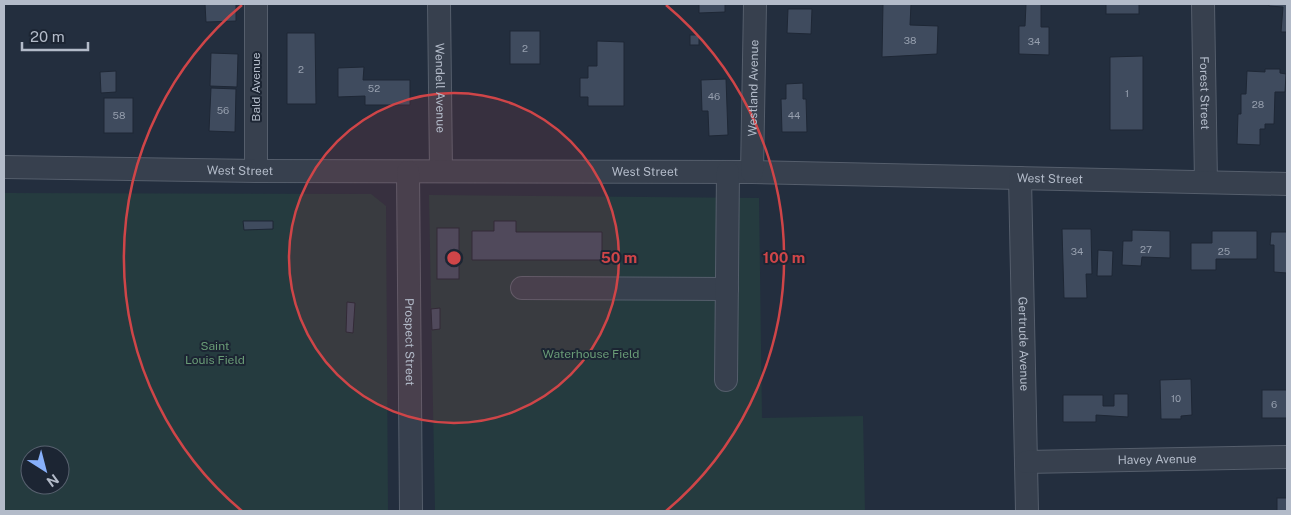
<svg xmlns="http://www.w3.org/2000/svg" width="1291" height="515" font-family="'Public Sans',sans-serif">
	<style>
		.green { fill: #253b3f; fill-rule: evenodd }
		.building { fill: #3f4b5e; stroke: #1e2735 }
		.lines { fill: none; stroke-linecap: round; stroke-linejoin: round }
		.minor-casing { stroke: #555e6c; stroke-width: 24 }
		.minor { stroke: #37404e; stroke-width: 22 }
		.ring { fill: none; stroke: #cf4548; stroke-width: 2.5 }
		.labels { text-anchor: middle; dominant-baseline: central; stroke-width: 4; stroke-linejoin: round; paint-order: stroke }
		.number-label { font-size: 10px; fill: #969fae }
		.street-label { font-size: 12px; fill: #b3bbc9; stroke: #1c2533 }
		.park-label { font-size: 12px; fill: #699b76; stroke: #1c2533 }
		.centre { fill: #cf4548; stroke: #1c2533; stroke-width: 2.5 }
		.ring-label { font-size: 15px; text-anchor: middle; font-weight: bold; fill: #cf4548; stroke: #1c2533; stroke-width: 4; stroke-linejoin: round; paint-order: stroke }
	</style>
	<rect width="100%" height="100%" fill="#232e3e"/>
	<g class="green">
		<path d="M4,193l367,1 15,12 2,305h-384zM30,455h30v30h-30z"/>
		<polygon points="429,195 759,198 762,418 863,416 865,511 435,511"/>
	</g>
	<g class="building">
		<polygon points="205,4 236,4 236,21 206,22"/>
		<polygon points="699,4 725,4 725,12 699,13"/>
		<polygon points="883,4 911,4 910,25 938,26 937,54 882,57"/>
		<polygon points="1026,4 1041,4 1041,27 1049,27 1049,55 1019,54 1019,26 1025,26"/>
		<rect x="1106" y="4" width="33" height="10"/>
		<polygon points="1269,4 1287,4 1287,32 1281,32 1283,7 1269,6"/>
		<polygon points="788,9 812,9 811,34 787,33"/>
		<rect x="510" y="31" width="30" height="33"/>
		<polygon points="287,33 315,33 316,104 287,104"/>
		<rect x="690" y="35" width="9" height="10"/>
		<polygon points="597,41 624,42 624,106 588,106 588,97 580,97 580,78 588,78 588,66 597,66"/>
		<polygon points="211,53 238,54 237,87 210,86"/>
		<polygon points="1143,56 1143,130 1110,130 1110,57"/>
		<polygon points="364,67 363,80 410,80 410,105 365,105 365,96 338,97 338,68"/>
		<polygon points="1265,69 1280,69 1280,73 1286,74 1285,92 1275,92 1274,124 1265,124 1265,129 1260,129 1260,145 1237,144 1238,114 1241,114 1241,94 1246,94 1247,71 1265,72"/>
		<polygon points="116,71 116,92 101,93 100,72"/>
		<polygon points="726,79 728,135 709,136 708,111 702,111 701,80"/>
		<polygon points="803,83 803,99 806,99 807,132 782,132 781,99 786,99 786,84"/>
		<polygon points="211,88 236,89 235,132 209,131"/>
		<rect x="104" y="98" width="29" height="35"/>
		<polygon points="243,221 273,221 273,229 244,230"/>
		<polygon points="494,221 516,221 516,232 602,232 602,260 472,260 472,231 494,231"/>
		<rect x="437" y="228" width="22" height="51"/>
		<polygon points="1062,229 1091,229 1092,274 1086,274 1087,298 1064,298"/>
		<polygon points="1132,230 1170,231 1170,258 1142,257 1141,266 1122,265 1123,241 1132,241"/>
		<polygon points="1212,231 1257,231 1257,259 1216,259 1216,270 1191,270 1191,243 1212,243"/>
		<polygon points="1271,232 1287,232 1287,273 1274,272 1274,245 1270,245"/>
		<polygon points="1098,250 1113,251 1112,276 1097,276"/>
		<polygon points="347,302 355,303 353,333 346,332"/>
		<polygon points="440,308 440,329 432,330 431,309"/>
		<polygon points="1191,379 1192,415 1181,416 1181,419 1161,419 1160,380"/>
		<rect x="1262" y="390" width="25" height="28"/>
		<polygon points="1114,394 1128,394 1128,417 1096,415 1096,422 1063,422 1063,395 1103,395 1103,406 1114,406"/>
		<rect x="1277" y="498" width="10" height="13"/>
	</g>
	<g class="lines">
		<g class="minor-casing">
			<g id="minor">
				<polyline points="256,4 256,171"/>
				<path id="s1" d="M439,4l2,167"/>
				<path id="s2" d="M1203,4l3,178"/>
				<path id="s3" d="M4,167l252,4 496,1 535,12"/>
				<path id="s4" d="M408,172l3,339"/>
				<path id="s5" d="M752,172l3,-168"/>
				<path id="s6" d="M1020,178l7,333"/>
				<polyline points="522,288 727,289"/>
				<polyline points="726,380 728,172"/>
				<path id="s7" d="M1026,462l261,-5"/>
			</g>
		</g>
		<use href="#minor" class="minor"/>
	</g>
	<circle cx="454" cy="258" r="165" fill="#cf4548" fill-opacity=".12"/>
	<g class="ring">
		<circle cx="454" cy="258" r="165"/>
		<path d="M242 511A330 330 0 0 1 242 5M666 5A330 330 0 0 1 666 511"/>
	</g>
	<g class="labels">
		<g class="number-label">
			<text x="910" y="40">38</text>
			<text x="1034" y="41">34</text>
			<text x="525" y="48">2</text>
			<text x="301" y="69">2</text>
			<text x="374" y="88">52</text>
			<text x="1127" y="93">1</text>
			<text x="714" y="96">46</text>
			<text x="1258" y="104">28</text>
			<text x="223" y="110">56</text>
			<text x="119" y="115">58</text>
			<text x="794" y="115">44</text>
			<text x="1146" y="249">27</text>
			<text x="1077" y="251">34</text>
			<text x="1224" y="251">25</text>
			<text x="1176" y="398">10</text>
			<text x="1274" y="404">6</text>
		</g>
		<g class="street-label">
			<text transform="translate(256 87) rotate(-90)">Bald Avenue</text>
			<text stroke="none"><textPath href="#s1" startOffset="84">Wendell Avenue</textPath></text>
			<text stroke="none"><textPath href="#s5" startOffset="84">Westland Avenue</textPath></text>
			<text stroke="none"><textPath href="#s2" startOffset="89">Forest Street</textPath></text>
			<text stroke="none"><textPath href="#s3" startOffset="236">West Street</textPath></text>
			<text stroke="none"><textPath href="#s3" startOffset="641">West Street</textPath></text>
			<text stroke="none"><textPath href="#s3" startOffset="1046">West Street</textPath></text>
			<text stroke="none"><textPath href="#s4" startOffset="170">Prospect Street</textPath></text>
			<text stroke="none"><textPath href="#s6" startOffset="166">Gertrude Avenue</textPath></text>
			<text stroke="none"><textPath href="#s7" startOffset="131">Havey Avenue</textPath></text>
		</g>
		<g class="park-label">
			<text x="215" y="346">Saint<tspan x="215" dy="14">Louis Field</tspan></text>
			<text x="591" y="354">Waterhouse Field</text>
		</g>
	</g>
	<circle cx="454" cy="258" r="8" class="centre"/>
	<g class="ring-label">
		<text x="619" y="263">50 m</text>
		<text x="784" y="263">100 m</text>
	</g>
	<rect width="1291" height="515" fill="none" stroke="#b3bbc9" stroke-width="10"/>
	<g transform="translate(45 470) rotate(144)"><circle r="24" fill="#1c2533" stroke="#58616f"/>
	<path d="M0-4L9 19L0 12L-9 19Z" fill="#87b0fa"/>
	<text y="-8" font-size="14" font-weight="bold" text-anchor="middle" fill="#b3bbc9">N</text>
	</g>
	<path d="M22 42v8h66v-8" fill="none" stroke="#b3bbc9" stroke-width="2.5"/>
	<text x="30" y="42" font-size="15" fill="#b3bbc9" stroke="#1c2533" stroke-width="4" paint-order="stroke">20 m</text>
</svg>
